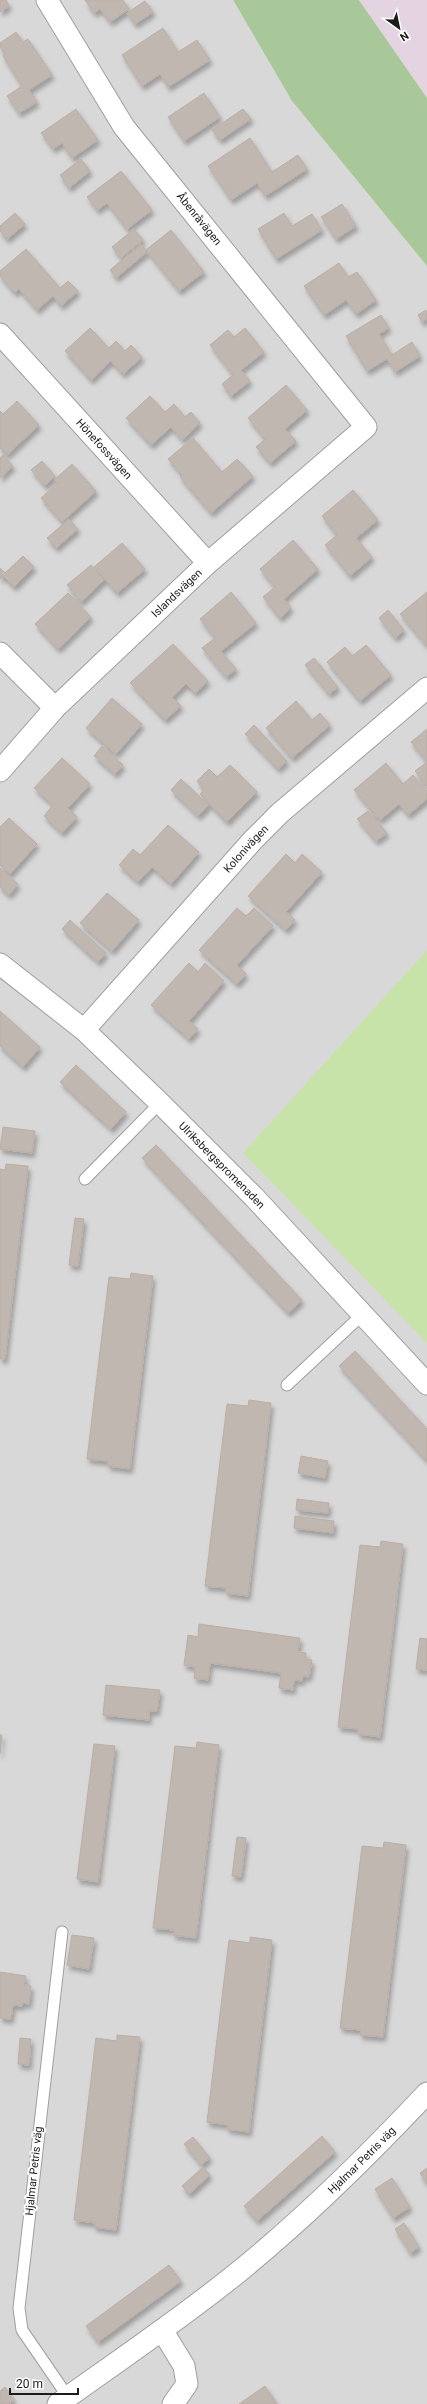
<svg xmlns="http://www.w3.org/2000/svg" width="427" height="2404" font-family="Roboto,sans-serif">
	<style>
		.residential { fill: #d9d8d8 }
		.industrial { fill: #e4d4e2 }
		.grass { fill: #c8e3aa }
		.forest { fill: #a9c899 }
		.building { fill: #c0b7b1; stroke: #bcaea5; filter: url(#shadow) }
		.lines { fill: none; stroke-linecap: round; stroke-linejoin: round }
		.lane-casing { stroke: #9f9f9f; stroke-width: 13 }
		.street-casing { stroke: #9f9f9f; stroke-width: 23 }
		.lane { stroke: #fff; stroke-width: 11 }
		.street { stroke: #fff; stroke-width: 21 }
		.labels { text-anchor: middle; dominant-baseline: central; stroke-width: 4; stroke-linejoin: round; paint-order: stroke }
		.street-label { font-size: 11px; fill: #1b1b1b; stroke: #fff }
	</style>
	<defs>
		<filter id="shadow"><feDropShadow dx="2.5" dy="4.5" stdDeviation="2" flood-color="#0004"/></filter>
	</defs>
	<rect width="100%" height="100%" fill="#ece8e1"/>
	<polygon class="residential" points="0,0 233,0 292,101 427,266 427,2404 0,2404"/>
	<polygon class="industrial" points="359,0 427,0 427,98"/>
	<polygon class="grass" points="427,950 427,1343 243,1153"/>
	<polygon class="forest" points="233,0 359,0 427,98 427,266 292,101"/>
	<g class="building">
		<polygon points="0,0 6,0 9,6 0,12"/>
		<polygon points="85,0 123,0 129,9 110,22 100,9 94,13"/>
		<polygon points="145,1 153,12 135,24 127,13"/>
		<polygon points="163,28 178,52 197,40 210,60 168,87 160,74 142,86 122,55"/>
		<polygon points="16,32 23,42 28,39 52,75 29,90 37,102 19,113 7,96 22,86 3,56 5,54 0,47 0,43"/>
		<polygon points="204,93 220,117 184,141 168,117"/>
		<polygon points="76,109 98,140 72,158 62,143 53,149 41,133"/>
		<polygon points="243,109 251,119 220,140 212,130"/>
		<polygon points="250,138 272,172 298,155 307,169 265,196 257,183 231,200 208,166"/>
		<polygon points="81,159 90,171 69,188 60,175"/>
		<polygon points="121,171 152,210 127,229 107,203 97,210 87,197"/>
		<polygon points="342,204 356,226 336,239 321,217"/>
		<polygon points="15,213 25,224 7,239 0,231 0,226"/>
		<polygon points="284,213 292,226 312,214 322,230 276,259 258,229"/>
		<polygon points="134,229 143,240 121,258 112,247"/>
		<polygon points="171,230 204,272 179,291 146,250"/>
		<polygon points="141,244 147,252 116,278 110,270"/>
		<polygon points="26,249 60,288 68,281 78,291 61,306 53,296 37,310 19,289 15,293 0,276 0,271"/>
		<polygon points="339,263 348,277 357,272 376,300 356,314 346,300 324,315 304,286"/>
		<polygon points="426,310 427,319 422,322 418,315"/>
		<polygon points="381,315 389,328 379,334 392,355 412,342 420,356 395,372 387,359 367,371 346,336"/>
		<polygon points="90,328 109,348 116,341 125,351 131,345 142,357 123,374 111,361 91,380 65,351"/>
		<polygon points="245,328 264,352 241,370 250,381 231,396 222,384 233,375 210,345 228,330 234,337"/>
		<polygon points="286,385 307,410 285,429 296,441 270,463 256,447 265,439 248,418"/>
		<polygon points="150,396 165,412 174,404 185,417 191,412 200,423 182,440 171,427 151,445 126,418"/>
		<polygon points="17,401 39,425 7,455 0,448 0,411 3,414"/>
		<polygon points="193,438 222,472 237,459 253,476 211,513 180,477 182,475 168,459"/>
		<polygon points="3,455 13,466 0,478 0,458"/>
		<polygon points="42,461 55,476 45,486 31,470"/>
		<polygon points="72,464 96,491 62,522 41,498 57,483 54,480"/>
		<polygon points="353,490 378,520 356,538 372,557 350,576 325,545 337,535 322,516"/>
		<polygon points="69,519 78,529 56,548 47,538"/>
		<polygon points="293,540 318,569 284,599 291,608 280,618 263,597 275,587 260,569"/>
		<polygon points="122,543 145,569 117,593 94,567"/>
		<polygon points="23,556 34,567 14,587 3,576 0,579 0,568 5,573"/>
		<polygon points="91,565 104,580 81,602 67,585"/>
		<polygon points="231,592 256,623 221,651 236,669 226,677 202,648 215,638 200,619"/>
		<polygon points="427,592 427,646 400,614"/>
		<polygon points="68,593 91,617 58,649 35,624"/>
		<polygon points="388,610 404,630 395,638 379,618"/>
		<polygon points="173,644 208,681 195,693 186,684 172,697 181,706 165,720 130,683"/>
		<polygon points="366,645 391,675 360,701 327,662 345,647 352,656"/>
		<polygon points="314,658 338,687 329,694 305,665"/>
		<polygon points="112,698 142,724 116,754 86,728"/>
		<polygon points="296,701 312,720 320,713 330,725 292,758 266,728"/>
		<polygon points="254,725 287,761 278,769 245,734"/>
		<polygon points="427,729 427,786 415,771 427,762 411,742"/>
		<polygon points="102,746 123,765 115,774 94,756"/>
		<polygon points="62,758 90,784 68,808 77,817 62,833 44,816 53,805 34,788"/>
		<polygon points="386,763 403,784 413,775 427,791 427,799 408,815 399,804 380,820 354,790"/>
		<polygon points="230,765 257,792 227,822 200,794 204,790 197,781 209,769 217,777"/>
		<polygon points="181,779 209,805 198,816 171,790"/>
		<polygon points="368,811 387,833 376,841 357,819"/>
		<polygon points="9,818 37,844 10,874 0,865 0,827"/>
		<polygon points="168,825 199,852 171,884 152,867 138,882 119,865 133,849 140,855"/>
		<polygon points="286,854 295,863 302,854 322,872 286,912 295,920 286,930 248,896"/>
		<polygon points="0,868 18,884 9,895 0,887"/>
		<polygon points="107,893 139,920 112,951 80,923"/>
		<polygon points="237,908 246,916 254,908 273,926 237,965 246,974 237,984 199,950"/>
		<polygon points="70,920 106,953 98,962 62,929"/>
		<polygon points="189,963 198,972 205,963 224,981 189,1021 198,1029 189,1039 151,1005"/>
		<polygon points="0,1011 40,1047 23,1067 0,1046"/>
		<polygon points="76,1065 126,1112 111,1129 60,1082"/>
		<polygon points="3,1127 35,1131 32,1153 0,1149"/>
		<polygon points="156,1145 302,1300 288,1313 142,1158"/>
		<polygon points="6,1164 28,1166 5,1359 0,1359 0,1169 5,1170"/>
		<polygon points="75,1218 84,1219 78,1266 69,1265"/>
		<polygon points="131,1273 153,1276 130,1469 108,1466 108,1461 87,1459 109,1277 130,1279"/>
		<polygon points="355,1351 427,1429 427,1461 339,1366"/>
		<polygon points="249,1400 271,1403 248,1596 226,1593 226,1588 205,1586 227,1404 248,1406"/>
		<polygon points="301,1456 328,1461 325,1478 298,1473"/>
		<polygon points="297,1499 329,1503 328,1513 296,1510"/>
		<polygon points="295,1516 334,1521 333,1533 294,1528"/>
		<polygon points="381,1541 403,1544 380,1737 358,1734 358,1729 338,1727 360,1545 380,1547"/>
		<polygon points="199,1624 300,1638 298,1652 306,1653 305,1659 312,1660 309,1677 303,1676 302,1681 294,1680 293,1690 279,1688 281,1673 210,1663 208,1680 194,1678 195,1667 184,1665 188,1635 198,1637"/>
		<polygon points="420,1638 427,1639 427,1670 416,1669"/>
		<polygon points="106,1685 160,1690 157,1711 149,1711 149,1720 103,1715"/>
		<polygon points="0,1735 2,1735 0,1754"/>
		<polygon points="197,1742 219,1745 196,1938 173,1935 174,1930 153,1928 175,1746 196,1748"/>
		<polygon points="94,1744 115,1746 98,1882 77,1879"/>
		<polygon points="237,1837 246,1838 241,1877 232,1876"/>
		<polygon points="384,1842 406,1845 383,2037 360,2035 361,2030 340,2028 362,1846 383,1848"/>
		<polygon points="72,1935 94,1938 89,1969 67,1965"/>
		<polygon points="250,1937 272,1940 249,2132 227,2129 228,2125 207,2122 229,1940 250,1943"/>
		<polygon points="0,1972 26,1976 24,1985 31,1986 29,2004 22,2003 22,2006 13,2005 11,2019 0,2018"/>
		<polygon points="117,2035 140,2037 116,2230 94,2227 95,2223 74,2220 96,2038 117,2041"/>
		<polygon points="20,2038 31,2039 29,2065 18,2064"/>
		<polygon points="322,2136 335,2152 257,2221 244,2206"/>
		<polygon points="193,2137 210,2158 201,2165 184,2144"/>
		<polygon points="203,2167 210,2175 189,2194 182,2186"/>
		<polygon points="427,2168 427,2184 420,2173"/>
		<polygon points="392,2178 410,2207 393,2218 375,2189"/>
		<polygon points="404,2223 419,2247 410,2253 395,2229"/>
		<polygon points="169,2265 181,2281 98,2342 86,2326"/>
		<polygon points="265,2386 277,2404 239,2404"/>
		<polygon points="5,2387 14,2400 9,2404 0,2404 0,2391"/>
	</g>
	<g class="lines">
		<g class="lane-casing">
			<g id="lane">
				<polyline points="85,1179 160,1103"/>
				<polyline points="287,1385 363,1314"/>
				<polyline points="62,1932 19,2308 22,2330 68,2397"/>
			</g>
		</g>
		<g class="street-casing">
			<g id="street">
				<path id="s1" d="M0,334l208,229"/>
				<polyline points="0,653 55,708"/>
				<path id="s2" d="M0,771l55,-63 153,-145 158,-136 -242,-300 -77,-127"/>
				<path id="s3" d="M0,964l84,66 76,73 94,94 173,187"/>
				<path id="s4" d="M84,1030l169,-190 27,-27 147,-125"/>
				<polyline points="162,2330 184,2366 187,2384 173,2404"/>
				<path id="s5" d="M58,2404c60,-43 121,-84 178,-130 68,-55 131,-117 191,-181"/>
			</g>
		</g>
		<use href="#lane" class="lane"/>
		<use href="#street" class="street"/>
	</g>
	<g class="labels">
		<g class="street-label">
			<text transform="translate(199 219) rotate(51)">Åbenråvägen</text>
			<text stroke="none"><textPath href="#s1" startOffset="155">Hönefossvägen</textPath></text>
			<text stroke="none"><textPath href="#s2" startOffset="251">Islandsvägen</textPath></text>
			<text stroke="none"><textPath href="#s4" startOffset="243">Kolonivägen</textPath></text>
			<text stroke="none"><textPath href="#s3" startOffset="300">Ulriksbergspromenaden</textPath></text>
			<text stroke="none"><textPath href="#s5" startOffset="390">Hjalmar Petris väg</textPath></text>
			<text transform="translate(34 2171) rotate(-84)">Hjalmar Petris väg</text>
		</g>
	</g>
	<g transform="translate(399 28) rotate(147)" stroke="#ffffff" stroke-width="3" paint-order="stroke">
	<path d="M0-3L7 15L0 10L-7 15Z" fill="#1b1b1b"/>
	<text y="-6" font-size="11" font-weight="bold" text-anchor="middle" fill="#1b1b1b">N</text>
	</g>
	<path d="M10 2388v6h68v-6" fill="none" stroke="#1b1b1b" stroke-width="2"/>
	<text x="16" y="2388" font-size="12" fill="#1b1b1b" stroke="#ffffff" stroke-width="3" paint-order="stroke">20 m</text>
</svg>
